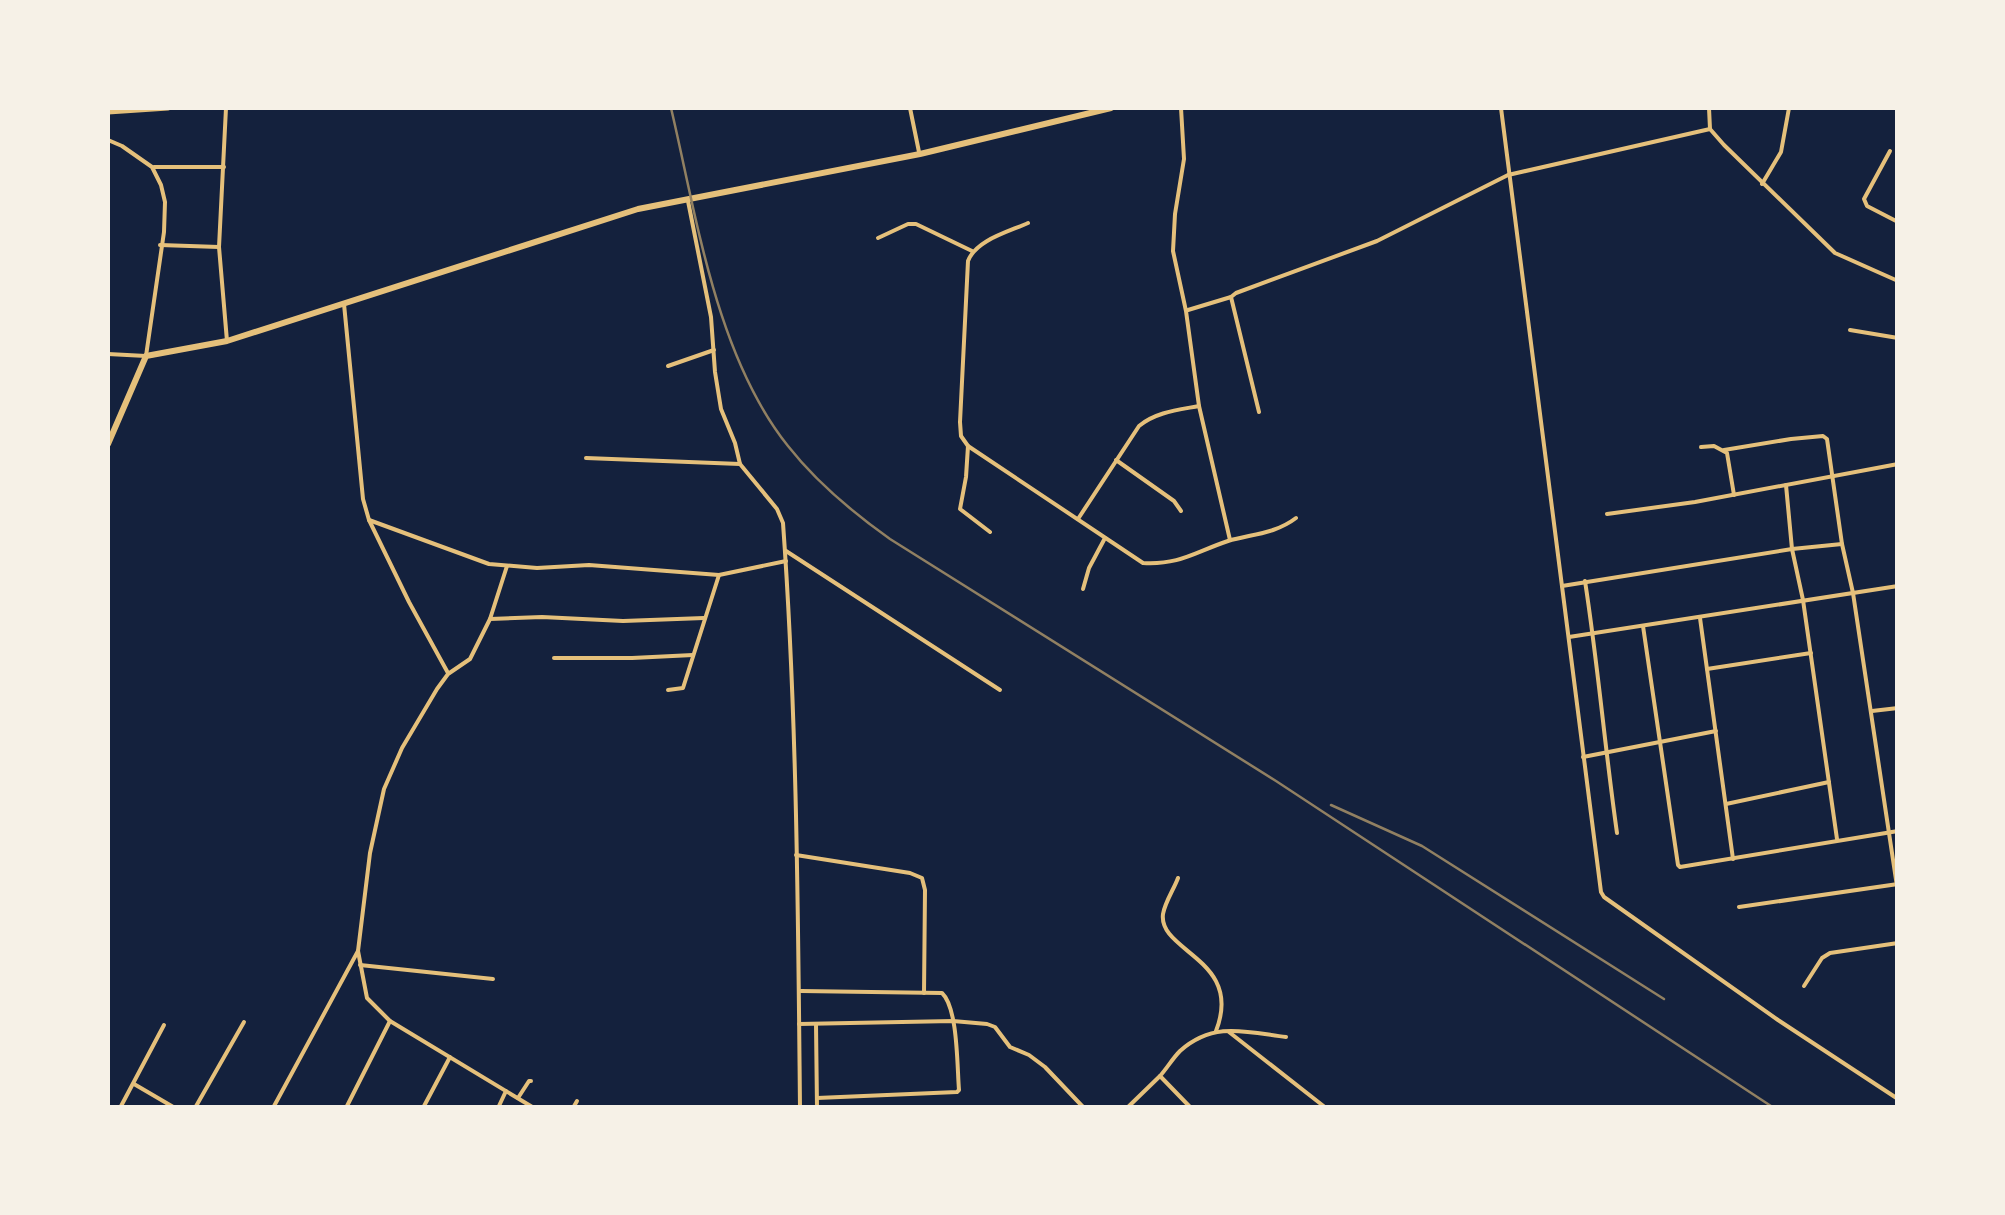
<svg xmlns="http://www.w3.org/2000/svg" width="2005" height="1215" font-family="'Alegreya Sans',sans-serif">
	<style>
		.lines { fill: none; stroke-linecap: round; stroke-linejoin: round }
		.minor { stroke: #e5c07b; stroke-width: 4 }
		.tertiary { stroke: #e5c07b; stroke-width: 5 }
		.secondary { stroke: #e5c07b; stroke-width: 6 }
		.rail { stroke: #918062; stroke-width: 2.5 }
	</style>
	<rect width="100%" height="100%" fill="#14213d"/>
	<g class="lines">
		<g class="minor">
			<polyline points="226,108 219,247 227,341"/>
			<polyline points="910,108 919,152"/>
			<polyline points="1181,108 1184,159 1175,214 1173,251 1186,311 1199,406 1230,540"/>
			<polyline points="1501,108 1601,892 1604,897 1778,1020 1898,1099"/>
			<polyline points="1709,108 1710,129 1724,145 1835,253 1898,281"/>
			<polyline points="108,140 122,146 152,167 161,185 165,202 164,232 146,356 108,354"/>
			<polyline points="1890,151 1864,199 1867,206 1898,222"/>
			<polyline points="154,167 224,167"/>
			<polyline points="1762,184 1781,152 1789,108"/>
			<path d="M688,201l23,116 4,55 6,37 14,34 5,21 37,45 6,14c14,194 15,390 17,585"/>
			<path d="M1028,223c-20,9 -52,17 -60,38l-8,161 1,14 7,10 175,117c37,2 52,-11 85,-22 24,-7 47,-7 68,-23"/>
			<polyline points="878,238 908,224 916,224 972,251"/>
			<polyline points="160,245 219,247"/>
			<polyline points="344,304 363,499 369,520 409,602 448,673"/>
			<polyline points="1188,310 1231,297"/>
			<polyline points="1850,330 1898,338"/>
			<polyline points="668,366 714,350"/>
			<polyline points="1259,412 1231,297 1236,293 1377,241 1508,175 1710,129"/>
			<polyline points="968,446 966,477 960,509 990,532"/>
			<polyline points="1701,447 1714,446 1727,453 1734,495"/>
			<polyline points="1724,450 1791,439 1823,436 1827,439 1842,544 1853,593 1898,893"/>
			<polyline points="586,458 740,464"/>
			<polyline points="1116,460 1174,501 1181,511"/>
			<polyline points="1786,485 1792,549 1803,600 1837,839"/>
			<polyline points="1607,514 1695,502 1898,464"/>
			<path d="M1078,519l61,-93c17,-14 39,-16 60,-20"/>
			<polyline points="369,520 489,564 537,568 589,565 719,575 786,561"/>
			<polyline points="786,551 1000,690"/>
			<polyline points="507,566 490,619 470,659 448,674 437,689 402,748 384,789 370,853 358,951 367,998 390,1021 534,1108"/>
			<path d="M1585,581c13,84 20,168 32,252"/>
			<polyline points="1562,586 1792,549 1842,544"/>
			<polyline points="1083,589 1089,568 1105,538"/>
			<polyline points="1700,618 1733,859"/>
			<polyline points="490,619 542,617 623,621 704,618"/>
			<polyline points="1643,626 1678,865 1680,867 1898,831"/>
			<polyline points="1569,637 1898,586"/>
			<polyline points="554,658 632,658 693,655"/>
			<polyline points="1707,669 1811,653"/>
			<polyline points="668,690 683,688 719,575"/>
			<polyline points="1872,711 1898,708"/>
			<polyline points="1583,757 1716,731"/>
			<polyline points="1726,804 1829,782"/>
			<polyline points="796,855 910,873 922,878 925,890 924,993"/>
			<path d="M1178,878c-4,11 -13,24 -15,36 -5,38 81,45 53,117"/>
			<polyline points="1739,907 1898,884"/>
			<polyline points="360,965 493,979"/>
			<polyline points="1804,986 1822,958 1830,953 1898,943"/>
			<path d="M801,991l141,2c16,15 15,73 17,97l-2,2 -140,6"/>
			<polyline points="799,1024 953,1021 987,1024 995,1027 1010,1047 1029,1055 1045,1067 1084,1108"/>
			<polyline points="816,1024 817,1108"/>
			<polyline points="1229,1032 1326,1108"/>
			<polyline points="134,1084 175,1108"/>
			<polyline points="518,1098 529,1081 531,1081"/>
			<polyline points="120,1108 164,1025"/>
			<polyline points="195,1108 244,1022"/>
			<polyline points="273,1108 358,951"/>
			<polyline points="346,1108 390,1021"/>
			<polyline points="423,1108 450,1057"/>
			<polyline points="498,1108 506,1091"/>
			<polyline points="573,1108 577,1101"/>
			<polyline points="1127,1108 1160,1076"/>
			<path d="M1191,1108l-31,-32c7,-8 13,-18 20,-25 34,-30 66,-19 106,-14"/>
		</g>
		<polyline class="tertiary" points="108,112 168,108"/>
		<polyline class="secondary" points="108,444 146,356 227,341 638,209 920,154 1111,108"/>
		<g class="rail">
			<path d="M671,108c26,110 45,248 117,338 29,37 64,66 102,93l386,242 498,327"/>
			<polyline points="1331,805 1422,846 1664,999"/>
		</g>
	</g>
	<rect width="2005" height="1215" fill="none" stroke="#f6f1e7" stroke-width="220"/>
</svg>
